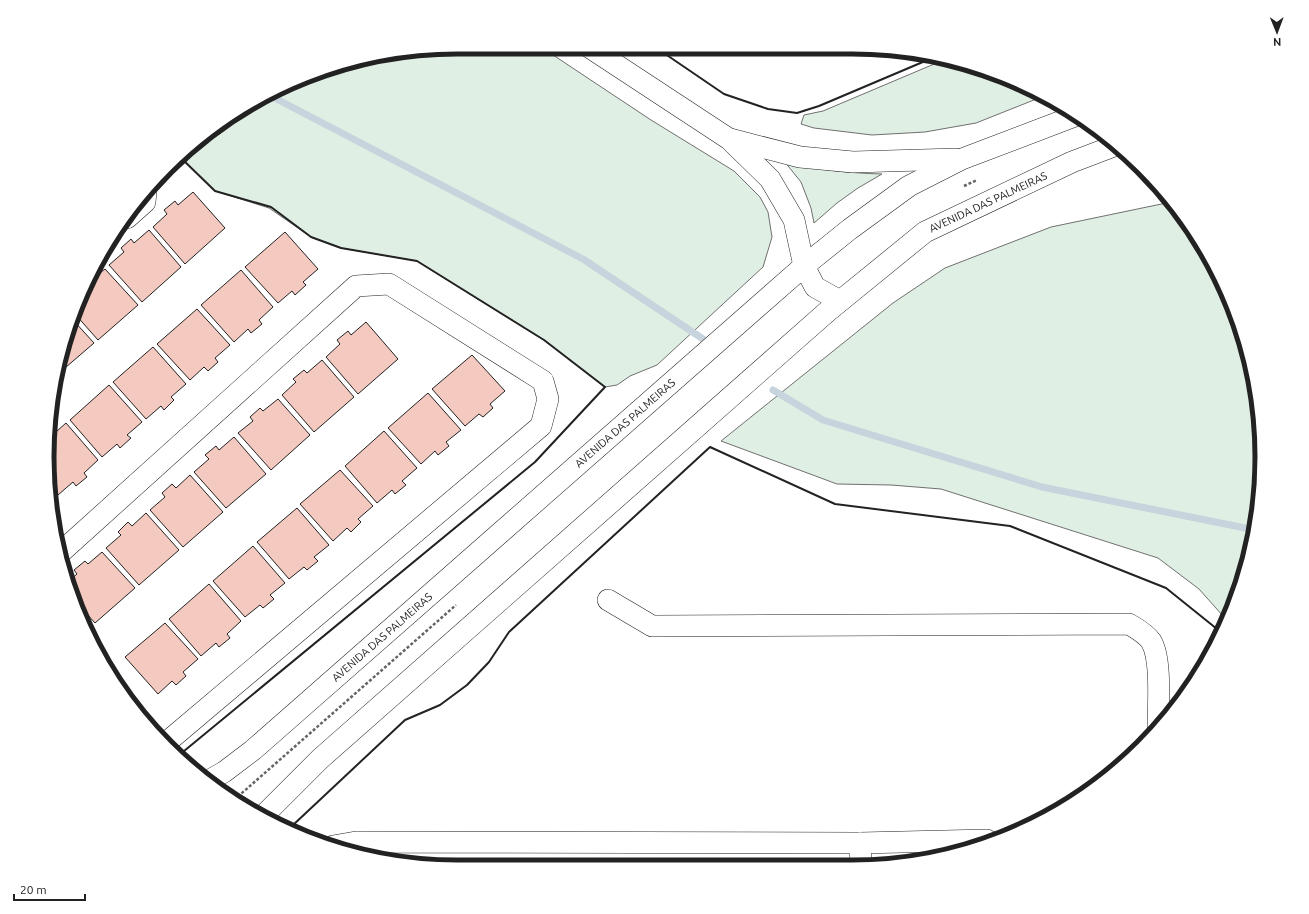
<svg xmlns="http://www.w3.org/2000/svg" width="1309" height="914" font-family="Ubuntu,sans-serif">
	<style>
		.green { fill: #e0efe3; stroke: #6f6f6f }
		.lines { fill: none; stroke-linecap: round; stroke-linejoin: round }
		.stream { stroke: #c7d3dd; stroke-width: 7 }
		.building { fill: #f3c9c0; stroke: #222 }
		.minor-casing { stroke: #222; stroke-width: 22 }
		.path { stroke: #646464; stroke-width: 2.5; stroke-dasharray: 3 2; stroke-linecap: butt }
		.minor { stroke: #fff; stroke-width: 21 }
		.wall { stroke: #222; stroke-width: 2 }
		.labels { text-anchor: middle; dominant-baseline: central; stroke-width: 3; stroke-linejoin: round; paint-order: stroke }
		.street-label { font-size: 11px; fill: #222; stroke: #fff }
		.rim { fill: none; stroke: #222; stroke-width: 5 }
	</style>
	<rect width="100%" height="100%" fill="#fff"/>
	<g class="green">
		<polygon points="457,47 541,47 651,120 734,171 760,197 768,212 772,237 763,267 657,365 630,376 617,385 605,387 544,340 417,261 341,248 311,237 269,208 215,191 181,158 229,116 300,78 351,61"/>
		<polygon points="946,59 984,69 1044,96 976,123 925,132 872,135 814,128 801,124 804,115 823,111"/>
		<path d="M784,161c33,9 64,12 98,13l-24,14 -21,15 -23,20 -3,-15 -10,-26z"/>
		<polygon points="1171,202 1193,229 1231,300 1254,377 1262,457 1254,537 1230,616 1223,616 1199,589 1158,558 941,489 891,485 837,484 721,441 893,303 945,268 1051,227"/>
	</g>
	<g class="lines">
		<g class="stream">
			<polyline points="269,95 583,259 703,339"/>
			<polyline points="773,390 823,420 1042,487 1255,530"/>
		</g>
	</g>
	<g class="building">
		<polygon points="193,192 225,228 185,264 153,227 167,214 164,210 175,201 178,205"/>
		<polygon points="149,230 181,267 142,302 109,265 124,252 121,248 131,239 134,243"/>
		<polygon points="285,232 318,269 303,282 306,285 295,295 292,291 278,303 245,267"/>
		<polygon points="105,269 138,305 98,340 75,314 78,300 89,279 90,281"/>
		<polygon points="241,270 273,307 259,320 262,324 251,333 248,329 234,342 201,305"/>
		<polygon points="197,309 230,345 215,358 218,362 208,371 204,367 190,380 157,344"/>
		<polygon points="73,320 94,343 58,374"/>
		<polygon points="366,322 398,359 358,394 326,357 340,344 337,340 348,331 351,335"/>
		<polygon points="153,347 186,384 171,397 174,400 164,410 161,406 146,419 113,382"/>
		<polygon points="472,355 505,391 490,404 493,408 483,417 479,414 465,426 432,389"/>
		<polygon points="322,360 354,397 314,432 282,395 296,382 293,379 304,370 307,373"/>
		<polygon points="109,385 142,422 127,435 131,438 120,448 117,444 102,457 70,420"/>
		<polygon points="428,393 461,430 446,442 449,446 438,455 435,451 421,464 388,428"/>
		<polygon points="278,399 310,435 271,470 238,433 253,421 250,417 260,408 263,411"/>
		<polygon points="66,423 98,460 84,473 87,477 76,486 73,482 58,495 50,485 47,457 48,439"/>
		<polygon points="384,431 417,468 402,481 406,485 395,494 392,490 377,503 345,466"/>
		<polygon points="234,437 266,474 226,508 194,472 209,459 205,455 216,446 219,450"/>
		<polygon points="340,470 373,506 358,519 361,522 351,532 347,528 333,541 300,504"/>
		<polygon points="190,475 223,512 183,547 150,510 165,497 162,493 172,484 176,488"/>
		<polygon points="297,508 329,545 314,557 318,561 307,570 304,567 289,579 257,542"/>
		<polygon points="146,513 179,550 139,585 106,548 121,535 118,532 128,522 132,526"/>
		<polygon points="253,546 285,583 270,595 274,599 263,608 260,605 245,617 213,581"/>
		<polygon points="102,552 135,588 95,623 77,603 70,580 77,574 74,570 85,561 88,564"/>
		<polygon points="209,584 241,621 227,634 230,638 219,647 216,643 201,656 169,619"/>
		<polygon points="165,623 198,659 183,672 186,676 176,685 172,681 158,694 125,657"/>
	</g>
	<g class="lines">
		<g class="minor-casing">
			<g id="minor">
				<polyline points="589,47 729,139 770,179 794,220 804,266 815,287 840,301"/>
				<polyline points="730,139 800,157 853,162 956,159"/>
				<polyline points="127,218 145,202 146,191"/>
				<polyline points="60,553 356,286 389,284 543,381 548,399 541,426 167,742 163,742"/>
				<path d="M608,600l44,26 477,-2c8,5 16,9 22,17 11,18 7,64 7,86"/>
				<polyline points="208,781 224,772 253,750 804,266 850,229 909,186 962,159 1075,116"/>
				<polyline points="263,816 320,759 828,311 925,232 1072,162 1114,146"/>
				<polyline points="860,843 861,866"/>
				<polyline points="333,846 356,842 860,843 987,840"/>
			</g>
		</g>
		<g class="path">
			<polyline points="964,186 977,180"/>
			<polyline points="234,800 456,605"/>
		</g>
		<use href="#minor" class="minor"/>
		<g class="wall">
			<polyline points="655,47 724,94 768,109 797,113 819,106 937,56"/>
			<polyline points="178,756 535,462 605,387 544,340 417,261 341,248 311,237 271,207 215,191 181,158"/>
			<polyline points="290,830 292,826 405,720 440,705 467,685 489,662 509,632 710,447 835,504 1010,526 1166,588 1217,629 1222,630"/>
		</g>
	</g>
	<g class="labels">
		<g class="street-label">
			<text transform="translate(988 202) rotate(-25)">AVENIDA DAS PALMEIRAS</text>
			<text transform="translate(625 423) rotate(-41)">AVENIDA DAS PALMEIRAS</text>
			<text transform="translate(382 637) rotate(-41)">AVENIDA DAS PALMEIRAS</text>
		</g>
	</g>
	<path d="M0 0H1309V914H0ZM457 54H852A403 403 0 0 1 1255 457V457A403 403 0 0 1 852 860H457A403 403 0 0 1 54 457V457A403 403 0 0 1 457 54Z" fill="#fff" fill-rule="evenodd"/>
	<path class="rim" d="M457 54H852A403 403 0 0 1 1255 457V457A403 403 0 0 1 852 860H457A403 403 0 0 1 54 457V457A403 403 0 0 1 457 54Z"/>
	<g transform="translate(1277 32) rotate(179)" stroke="#ffffff" stroke-width="3" paint-order="stroke">
	<path d="M0-3L7 15L0 10L-7 15Z" fill="#222222"/>
	<text y="-6" font-size="11" font-weight="bold" text-anchor="middle" fill="#222222">N</text>
	</g>
	<path d="M14 894v6h71v-6" fill="none" stroke="#222222" stroke-width="2"/>
	<text x="20" y="894" font-size="12" fill="#222222" stroke="#ffffff" stroke-width="3" paint-order="stroke">20 m</text>
</svg>
